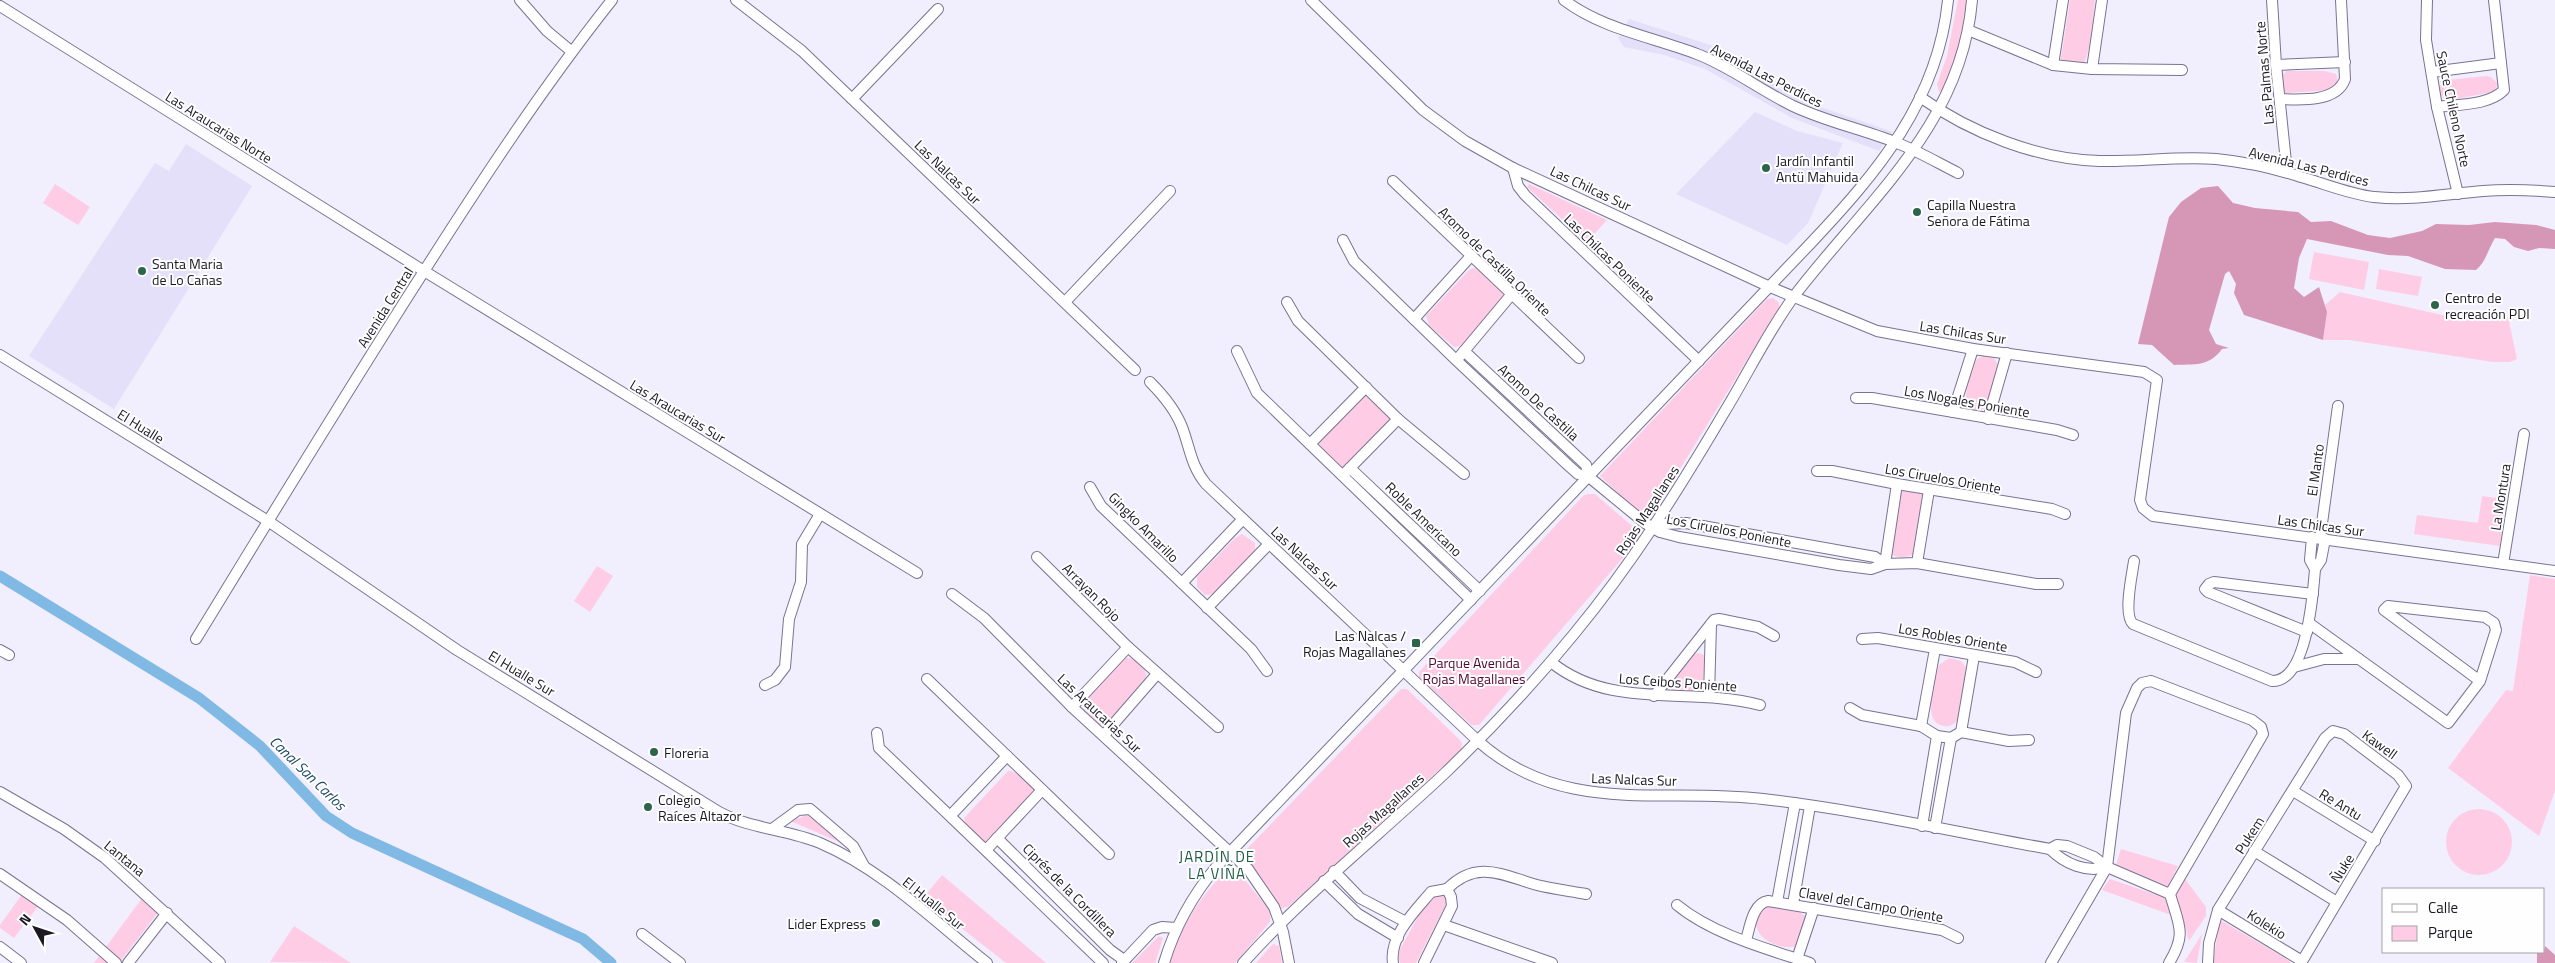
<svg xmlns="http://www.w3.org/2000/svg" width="2555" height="963" font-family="'Titillium Web',sans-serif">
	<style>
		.built { fill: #e5e0fa }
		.green { fill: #fecde5 }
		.forest { fill: #d697b7 }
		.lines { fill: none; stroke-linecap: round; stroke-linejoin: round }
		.canal { stroke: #7fb9e4; stroke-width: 11 }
		.minor-casing { stroke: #797392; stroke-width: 12 }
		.minor { stroke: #fff; stroke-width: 10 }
		.poi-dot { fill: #2d644c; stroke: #fefefe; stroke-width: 2 }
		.labels { text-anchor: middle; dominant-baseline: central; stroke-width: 4; stroke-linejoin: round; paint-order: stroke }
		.street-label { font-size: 14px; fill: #1b1824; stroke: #fefefe }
		.poi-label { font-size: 14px; fill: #1b1824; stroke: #fefefe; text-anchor: start }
		.park-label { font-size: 14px; fill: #520637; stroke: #fefefe }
		.water-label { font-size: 15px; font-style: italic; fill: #1c4765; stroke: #fefefe }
		.neighbourhood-label { font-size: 15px; letter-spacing: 1px; fill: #1d5e43; stroke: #fefefe }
	</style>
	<rect width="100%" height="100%" fill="#f1eefd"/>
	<g class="built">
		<polygon points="1629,19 1717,47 1792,97 1893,132 1879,151 1792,118 1705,69 1664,55 1624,47 1618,38"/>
		<polygon points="1755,112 1797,131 1843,143 1808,223 1787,245 1676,194"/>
		<polygon points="186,144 252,186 114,409 29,356 155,163 169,171"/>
	</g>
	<g class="green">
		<path d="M1958,0h9c-4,30 -11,64 -25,91l-3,1 -2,-8 10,-28z"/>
		<polygon points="2070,0 2095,0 2091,42 2084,64 2064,63 2061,59"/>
		<polygon points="2286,71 2324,71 2336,74 2338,81 2330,90 2287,93 2283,92 2281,78"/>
		<polygon points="2486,76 2491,77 2498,84 2494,92 2449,100 2444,99 2440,93 2440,86 2446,80"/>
		<polygon points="55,184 90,207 78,225 43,203"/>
		<polygon points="1529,184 1607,220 1587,242 1527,187"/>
		<polygon points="2314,252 2369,262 2364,290 2309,279"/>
		<polygon points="1474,268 1480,270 1504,293 1504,298 1463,345 1454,347 1429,325 1426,316 1469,270"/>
		<polygon points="2379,269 2422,277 2418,296 2376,289"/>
		<polygon points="2340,292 2451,317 2508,317 2517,359 2510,362 2493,362 2349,340 2323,340 2327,313 2325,305"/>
		<polygon points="1773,298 1779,303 1779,308 1648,521 1600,476 1767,299"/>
		<path d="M1984,355l10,3 4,7c-3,13 -5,28 -10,39 -2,4 -6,6 -10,6 -23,2 -6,-40 -2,-50z"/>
		<polygon points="1365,395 1390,418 1390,421 1345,467 1339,468 1319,446 1319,443"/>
		<path d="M1917,488l9,7 -12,59c-7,4 -17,5 -24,-1l10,-60 6,-4z"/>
		<polygon points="1588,494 1595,494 1639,532 1640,538 1479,725 1471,725 1419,677 1419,672 1584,495"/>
		<polygon points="2482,496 2506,499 2500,546 2414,534 2417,515 2478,523"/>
		<polygon points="1242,534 1255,543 1255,553 1215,594 1205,595 1197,587 1197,577 1235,538"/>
		<polygon points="597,566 613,576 590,612 574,601"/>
		<polygon points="2530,575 2555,579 2555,791 2539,836 2448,768 2506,690 2513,691"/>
		<polygon points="1699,653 1704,655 1705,659 1702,688 1694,691 1671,690 1671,681 1694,654"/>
		<path d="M1126,658c10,-1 21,9 20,19l-36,43 -9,6 -17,-16v-9z"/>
		<path d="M1949,658l12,3 6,8c-2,15 -2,37 -9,50 -3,5 -8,8 -13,7 -24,-1 -11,-47 -6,-61z"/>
		<polygon points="1401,689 1407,689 1458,738 1462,743 1461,750 1289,906 1281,909 1243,853"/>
		<path d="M1008,771c9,-1 24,12 28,21l-49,54 -21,-20 -2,-8z"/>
		<circle cx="2479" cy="842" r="33"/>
		<polygon points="807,815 817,818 842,843 790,821"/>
		<polygon points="2121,849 2178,866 2168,886 2115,868"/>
		<path d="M1229,868l7,1 35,43 -1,10 -35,41h-65c9,-36 33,-70 59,-95z"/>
		<polygon points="942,875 1046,963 1006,963 923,898"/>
		<polygon points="2110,879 2166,898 2171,915 2102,890"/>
		<polygon points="2185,879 2206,907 2206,916 2189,941 2176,894"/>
		<polygon points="1438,892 1449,898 1416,963 1400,963 1398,953 1419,915"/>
		<polygon points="23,893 39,905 14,938 0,928 0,925"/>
		<polygon points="143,897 160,910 119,963 94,963"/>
		<path d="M1770,905c12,3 31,3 38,15l-9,25c-15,8 -51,-7 -41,-29 3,-6 6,-9 12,-11z"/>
		<polygon points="2220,920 2290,961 2290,963 2213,963"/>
		<polygon points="294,926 351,963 270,962"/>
		<polygon points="2202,934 2197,963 2184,962"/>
		<polygon points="1159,936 1163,938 1155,963 1132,963"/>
		<polygon points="1273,944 1279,946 1282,963 1256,963"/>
	</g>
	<g class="forest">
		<path d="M2218,186l15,17 22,5 43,4 13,10 20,-1 37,14 22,3 32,-7 14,-7 33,1 26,-3 41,3 19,5v19l-16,-1 -11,3 -14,-4 -9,-8 -10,-1c-7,11 -9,24 -19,32l-31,-1 -37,-13 -20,-1 -81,-16 -8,19 -5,30 10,9 15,-10 8,25 -4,28 -79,-25 -10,-22 2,-9 -7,-13 -4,3 -16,56 7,14 13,4 -7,1c-13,18 -28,15 -48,16l-22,-20 -14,-1 31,-127 12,-15 20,-14z"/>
		<polygon points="2545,946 2555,955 2555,963 2537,963 2537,952 2544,952"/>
	</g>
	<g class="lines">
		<polyline class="canal" points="0,576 199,698 260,746 326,816 352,833 583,939 611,963"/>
		<g class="minor-casing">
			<g id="minor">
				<polyline points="520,0 547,31 571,51"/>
				<polyline points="736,0 802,51 1135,370"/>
				<polyline points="1311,0 1423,110 1465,141 1513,168 1770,287 1877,331 1973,349 2144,372 2157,380 2140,500 2143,508 2153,516 2555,571"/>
				<path d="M1564,0c38,29 89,37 133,54 34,13 63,36 96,52 34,16 69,23 104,37 21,8 41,20 61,30"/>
				<polyline points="2272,0 2276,65 2287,172"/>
				<polyline points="2427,0 2426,40 2437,107 2458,194"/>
				<polyline points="0,6 424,271 917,573"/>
				<polyline points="1968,30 2053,65 2092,69 2182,70"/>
				<polyline points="2053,65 2063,0"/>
				<polyline points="2276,65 2345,62"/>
				<polyline points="2092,69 2102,0"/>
				<polyline points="2432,72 2501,63"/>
				<path d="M1920,97c51,36 117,62 179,64 40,1 78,-5 117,-2 29,3 58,9 85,18 25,7 48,17 73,20 37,4 72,-3 109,-6 24,-2 48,-1 72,1"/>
				<polyline points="852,99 938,9"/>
				<path d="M2280,99c22,1 57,3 65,-20l-4,-79"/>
				<path d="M2437,107c21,-3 51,-1 67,-17l-10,-90"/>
				<polyline points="1513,168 1518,186 1525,195 1699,361"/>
				<polyline points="1393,181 1579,358"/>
				<polyline points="1343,240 1354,261 1456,360 1569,466 1578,474 1589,477 1645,523 1660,532 1679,537 1839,565 1871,569 1885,564 1917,563 2036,584 2058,584"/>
				<polyline points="1065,302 1170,191"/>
				<polyline points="1287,302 1298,321 1398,419 1464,474"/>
				<polyline points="1414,319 1471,256"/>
				<polyline points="1237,351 1257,393 1471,600"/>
				<polyline points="1464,351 1586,465 1589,477"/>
				<path d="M0,355l268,166 189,129 262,162c31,17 68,17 101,31 63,27 114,78 167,120"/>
				<polyline points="1460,356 1511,295"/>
				<path d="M1150,382c13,13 25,27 32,45 8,21 9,39 24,57l272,257c85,76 183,46 285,58 96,11 192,33 287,50"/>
				<polyline points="1856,398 1872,398 2057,430 2073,435"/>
				<polyline points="1953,412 1973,349"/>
				<polyline points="1988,419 2007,353"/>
				<polyline points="1310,444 1366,387"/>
				<polyline points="1350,468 1480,591"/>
				<polyline points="1817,471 1832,471 1897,484 2052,509 2065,514"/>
				<polyline points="1346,472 1398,419"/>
				<polyline points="1090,487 1101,506 1251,649 1267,671"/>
				<polyline points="1654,528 1665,524 1686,523 1875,557 1885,564"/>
				<polyline points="2312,537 2310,560 2315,569 2321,560 2325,539"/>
				<polyline points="2320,538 2338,406"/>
				<polyline points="1037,557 1128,647 1218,727"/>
				<path d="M2134,561c-2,14 -11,54 -1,63l139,57c35,1 41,-87 43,-112"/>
				<polyline points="1917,563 1929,490"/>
				<polyline points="1885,564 1897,484"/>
				<polyline points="2503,564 2524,434"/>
				<polyline points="1182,583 1243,519"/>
				<polyline points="952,594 984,618 1072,707 1248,869 1274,907 1283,932 1289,963"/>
				<polyline points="1207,608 1269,544"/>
				<polyline points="2309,623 2448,723 2480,681 2496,630 2494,623 2485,617 2388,606 2384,610 2480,681"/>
				<polyline points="2307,632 2208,592 2205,589 2209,584 2214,582 2313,594"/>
				<path d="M196,639c71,-116 142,-233 216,-349 63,-99 127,-198 200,-290"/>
				<polyline points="1862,639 1878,638 2015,662 2036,672"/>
				<polyline points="0,650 9,655"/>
				<path d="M1551,662c60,49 139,24 209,43"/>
				<polyline points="2294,667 2324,659 2359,659"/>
				<polyline points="927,679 1109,854"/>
				<polyline points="765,685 775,680 785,667 789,619 801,582 802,544 820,514"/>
				<polyline points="1654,696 1714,620 1719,619 1758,627 1774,636"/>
				<polyline points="1709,696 1711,624"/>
				<polyline points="1072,707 1128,647"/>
				<polyline points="1850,708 1862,715 1921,726 1937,736 1951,738 1961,732 2009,741 2029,740"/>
				<polyline points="1921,726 1935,649"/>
				<polyline points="1961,732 1974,656"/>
				<polyline points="877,733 879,748 1103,963"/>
				<polyline points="1104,735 1157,674"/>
				<polyline points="2293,791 2375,841"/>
				<polyline points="0,792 64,829 105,858 220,963"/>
				<polyline points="951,815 1007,756"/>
				<polyline points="1922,826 1937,736"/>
				<polyline points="1935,828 1951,738"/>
				<polyline points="772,829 798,810 810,809 853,846 864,866"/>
				<polyline points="997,838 1110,950 1124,960"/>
				<polyline points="987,849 1042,790"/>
				<polyline points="2050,849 2057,845 2067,846 2094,857 2107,867 2170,894"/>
				<path d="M2050,849c15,15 36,24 57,18"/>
				<polyline points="2254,851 2337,902"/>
				<polyline points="1334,871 1360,898 1406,922"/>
				<polyline points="0,874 67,920 116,963"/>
				<polyline points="1324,881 1358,914 1398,938"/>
				<path d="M1447,889c30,-30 55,-14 90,-4 16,4 33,6 49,9"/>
				<polyline points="1777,902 1795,803"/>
				<polyline points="1793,904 1810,806"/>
				<path d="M1677,905c35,29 90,44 133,58"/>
				<polyline points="2218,910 2302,961"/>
				<polyline points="1444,925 1552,963"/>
				<polyline points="642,934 680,963"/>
				<path d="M1746,940c4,-13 7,-37 22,-39l174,29 16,8"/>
				<polyline points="0,947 21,963"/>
				<polyline points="1797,959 1814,908"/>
				<polyline points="128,963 167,913"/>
				<polyline points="1122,963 1153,930 1162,927 1176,928"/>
				<path d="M1164,963c11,-37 28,-67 53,-97l593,-622c67,-71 128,-143 138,-244"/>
				<path d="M1243,963c62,-69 134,-126 201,-189 46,-44 90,-91 130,-140 58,-70 105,-145 151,-223 22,-36 45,-83 70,-116 71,-93 167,-170 177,-295"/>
				<path d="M1393,963c-4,-27 22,-52 38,-71l16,-3"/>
				<polyline points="1424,963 1452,906 1451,897 1447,889"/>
				<path d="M2051,963l56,-96 19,-154 11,-25 5,-5 9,-2 101,39 9,7 2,7 -93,160c9,32 17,39 -1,69"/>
				<polyline points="2208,963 2209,943 2218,910 2325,738 2333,731 2344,734 2398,775 2406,786 2301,963"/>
			</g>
		</g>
		<use href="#minor" class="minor"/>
	</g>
	<g class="poi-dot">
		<circle cx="1766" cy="168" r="5"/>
		<circle cx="1917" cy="212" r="5"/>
		<circle cx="142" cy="271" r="5"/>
		<circle cx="2435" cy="305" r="5"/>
		<rect x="1411" y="638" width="10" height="10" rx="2.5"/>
		<circle cx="654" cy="752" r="5"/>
		<circle cx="648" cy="807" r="5"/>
		<circle cx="876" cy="923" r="5"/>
	</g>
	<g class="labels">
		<g class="street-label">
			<text transform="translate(2264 73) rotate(-95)">Las Palmas Norte</text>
			<text transform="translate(1767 75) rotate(27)">Avenida Las Perdices</text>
			<text transform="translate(2454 109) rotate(78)">Sauce Chileno Norte</text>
			<text transform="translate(219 127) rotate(32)">Las Araucarias Norte</text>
			<text transform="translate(2309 166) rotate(14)">Avenida Las Perdices</text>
			<text transform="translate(948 172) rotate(44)">Las Nalcas Sur</text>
			<text transform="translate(1591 188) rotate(25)">Las Chilcas Sur</text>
			<text transform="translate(1610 258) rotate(44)">Las Chilcas Poniente</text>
			<text transform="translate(1495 261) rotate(44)">Aromo de Castilla Oriente</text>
			<text transform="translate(385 307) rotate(-58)">Avenida Central</text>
			<text transform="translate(1963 332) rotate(9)">Las Chilcas Sur</text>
			<text transform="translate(1967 401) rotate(10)">Los Nogales Poniente</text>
			<text transform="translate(1539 402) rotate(43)">Aromo De Castilla</text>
			<text transform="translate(678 411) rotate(31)">Las Araucarias Sur</text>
			<text transform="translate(141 426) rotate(32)">El Hualle</text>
			<text transform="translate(2315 470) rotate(-82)">El Manto</text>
			<text transform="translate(1943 478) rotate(10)">Los Ciruelos Oriente</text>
			<text transform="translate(2500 497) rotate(-81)">La Montura</text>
			<text transform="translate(1647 510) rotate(-57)">Rojas Magallanes</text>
			<text transform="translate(1424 519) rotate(44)">Roble Americano</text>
			<text transform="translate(2321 525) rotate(8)">Las Chilcas Sur</text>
			<text transform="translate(1144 527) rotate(45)">Gingko Amarillo</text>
			<text transform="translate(1729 530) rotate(11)">Los Ciruelos Poniente</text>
			<text transform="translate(1305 558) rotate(43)">Las Nalcas Sur</text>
			<text transform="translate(1092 592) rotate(45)">Arrayan Rojo</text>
			<text transform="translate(1953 637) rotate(10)">Los Robles Oriente</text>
			<text transform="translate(522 673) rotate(31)">El Hualle Sur</text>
			<text transform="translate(1678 682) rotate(4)">Los Ceibos Poniente</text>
			<text transform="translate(1100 713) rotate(43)">Las Araucarias Sur</text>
			<text transform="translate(2380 744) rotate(36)">Kawell</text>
			<text transform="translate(1634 779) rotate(2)">Las Nalcas Sur</text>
			<text transform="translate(2341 804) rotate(31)">Re Antu</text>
			<text transform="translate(1383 810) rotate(-42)">Rojas Magallanes</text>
			<text transform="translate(2249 835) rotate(-57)">Pukem</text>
			<text transform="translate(125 858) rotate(39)">Lantana</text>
			<text transform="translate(2342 868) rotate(-58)">Ñuke</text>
			<text transform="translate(1070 890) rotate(45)">Ciprés de la Cordillera</text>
			<text transform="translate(934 903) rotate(39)">El Hualle Sur</text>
			<text transform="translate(1871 904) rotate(10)">Clavel del Campo Oriente</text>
			<text transform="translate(2267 924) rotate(32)">Kolekio</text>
		</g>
		<g class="poi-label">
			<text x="1776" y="160">Jardín Infantil<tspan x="1776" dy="16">Antü Mahuida</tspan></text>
			<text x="1927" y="204">Capilla Nuestra<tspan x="1927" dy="16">Señora de Fátima</tspan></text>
			<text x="152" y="263">Santa Maria<tspan x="152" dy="16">de Lo Cañas</tspan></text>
			<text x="2445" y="297">Centro de<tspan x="2445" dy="16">recreación PDI</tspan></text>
			<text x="1406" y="635" text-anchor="end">Las Nalcas /<tspan x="1406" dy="16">Rojas Magallanes</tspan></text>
			<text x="664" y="752">Floreria</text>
			<text x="658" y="799">Colegio<tspan x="658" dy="16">Raíces Altazor</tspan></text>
			<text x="866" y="923" text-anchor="end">Lider Express</text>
		</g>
		<g class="park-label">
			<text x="1474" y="662">Parque Avenida<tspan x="1474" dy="16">Rojas Magallanes</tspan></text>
		</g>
		<g class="water-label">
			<text transform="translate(308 773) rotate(44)">Canal San Carlos</text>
		</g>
		<g class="neighbourhood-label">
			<text x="1217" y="856">JARDÍN DE<tspan x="1217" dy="17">LA VIÑA</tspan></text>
		</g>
	</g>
	<rect x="2382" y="888" width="162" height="65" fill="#fefefe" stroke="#a3a2a7"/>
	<rect x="2392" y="904" width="25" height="8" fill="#ffffff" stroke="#a3a2a7"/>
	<text x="2428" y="913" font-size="15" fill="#1b1824">Calle</text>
	<rect x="2392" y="926" width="25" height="15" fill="#fecde5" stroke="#a3a2a7"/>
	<text x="2428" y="938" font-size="15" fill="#1b1824">Parque</text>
	<g transform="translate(35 928) rotate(310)" stroke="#fefefe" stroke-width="4" paint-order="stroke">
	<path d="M0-4L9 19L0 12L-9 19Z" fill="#1b1824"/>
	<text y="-8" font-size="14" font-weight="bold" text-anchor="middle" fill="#1b1824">N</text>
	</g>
</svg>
